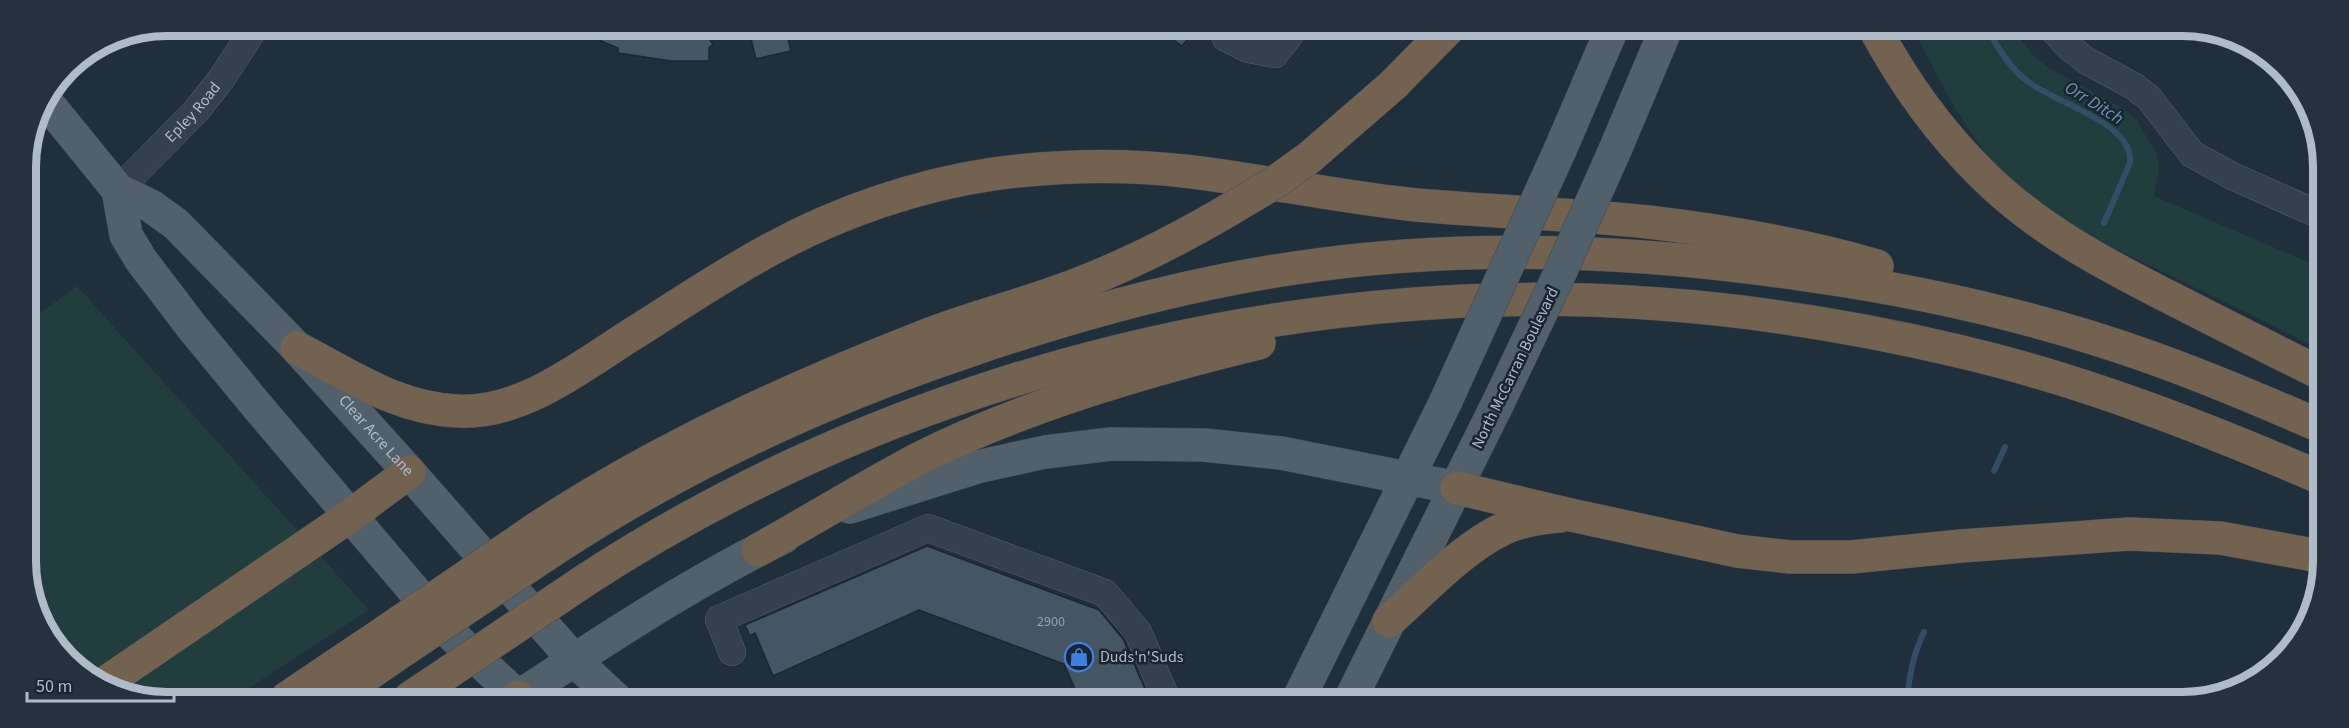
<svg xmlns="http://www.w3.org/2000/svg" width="2349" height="728" font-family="'Source Sans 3',sans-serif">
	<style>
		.green { fill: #223d3d }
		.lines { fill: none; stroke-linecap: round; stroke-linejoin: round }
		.stream { stroke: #324d65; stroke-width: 6 }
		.building { fill: #445563; stroke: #1b2833; stroke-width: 1.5 }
		.minor-casing { stroke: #525e6a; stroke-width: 28 }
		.major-casing { stroke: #3d4a55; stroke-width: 34 }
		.highway-casing { stroke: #3f4b57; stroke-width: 34 }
		.minor { stroke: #34414c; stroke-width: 27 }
		.major { stroke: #52606c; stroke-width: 33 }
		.highway { stroke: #736250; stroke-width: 33 }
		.major-bridge-casing { stroke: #3d4a55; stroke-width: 34; stroke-linecap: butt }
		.highway-bridge-casing { stroke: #3f4b57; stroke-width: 34; stroke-linecap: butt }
		.major-bridge { stroke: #52606c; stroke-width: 33 }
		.highway-bridge { stroke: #736250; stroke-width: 33 }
		.labels { text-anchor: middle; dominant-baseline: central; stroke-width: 5; stroke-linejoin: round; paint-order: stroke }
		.number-label { font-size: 14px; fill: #94a2af }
		.street-label { font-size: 16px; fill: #afbbc8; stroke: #192631 }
		.poi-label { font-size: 16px; fill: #afbbc8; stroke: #192631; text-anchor: start }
		.water-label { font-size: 18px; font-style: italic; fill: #6d90ae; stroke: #192631 }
		.rim { fill: none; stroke: #afbbc8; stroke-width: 8 }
	</style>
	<rect width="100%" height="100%" fill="#202f3c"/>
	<g class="green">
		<path d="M1913,30h100l21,26 15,12 75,41 13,12 19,31 3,16 -5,28 166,71v82l-227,-111c-35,-22 -70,-45 -98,-75 -36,-39 -57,-88 -82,-133z"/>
		<polygon points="77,286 369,610 233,698 131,698 67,661 28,588 27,323"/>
	</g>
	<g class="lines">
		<g class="stream">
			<path d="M1988,30c10,18 22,38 39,51 27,22 107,41 103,82l-26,60"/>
			<polyline points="1994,471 2005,447"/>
			<path d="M1907,702c2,-26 6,-47 17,-70"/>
		</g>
	</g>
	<g class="building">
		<polygon points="565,26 709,27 709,39 713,44 709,48 709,61 671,61 618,53 618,48"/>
		<polygon points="748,27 785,27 791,51 756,59"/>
		<polygon points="1158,28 1196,28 1182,46"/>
		<polygon points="927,546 1099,610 1123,639 1150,700 1080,700 1064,664 919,610 773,676 755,633 750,636 745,625"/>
	</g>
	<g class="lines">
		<g class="minor-casing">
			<g id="minor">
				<polyline points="1224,28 1226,38 1248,49 1275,54 1295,28"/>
				<polyline points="2053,30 2070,48 2087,61 2135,87 2149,98 2192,154 2232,176 2320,215"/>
				<path id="s1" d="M118,190l78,-79 26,-33 34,-52"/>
				<polyline points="732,652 719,619 928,528 1105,593 1138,632 1167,700"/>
			</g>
		</g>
		<g class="major-casing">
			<g id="major">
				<path id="s2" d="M44,99l74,91 33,16 25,18 121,124 112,124 165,188 42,39"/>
				<polyline points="1560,150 1612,29"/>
				<polyline points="1615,150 1666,29"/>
				<polyline points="118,190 126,235 141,260 192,327 257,406 451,634 520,699"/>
				<polyline points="850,507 977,467 1045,452 1111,444 1204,445 1281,453 1457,488"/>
				<path d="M518,697c87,-57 172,-114 266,-160"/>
				<polyline points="1298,700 1445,403"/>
				<polyline points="1350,700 1498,403"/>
			</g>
		</g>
		<g class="highway-casing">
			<g id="highway">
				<path d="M1875,29c29,54 64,103 108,146 54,54 123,90 190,124 49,25 98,50 147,74"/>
				<polyline points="1310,157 1393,85 1449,28"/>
				<path d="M297,348c53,27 100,61 161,63 64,3 121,-43 173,-76 46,-29 93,-61 142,-87 66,-36 145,-63 220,-74 66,-9 134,-10 200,-2 71,9 142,24 214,32 80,8 161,9 241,18 76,9 155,22 229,44"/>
				<polyline points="1457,488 1571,515 1737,551 1790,557 1851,557 1961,546 2129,534 2220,538 2319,556"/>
				<path d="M536,529c120,-79 253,-140 386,-192 51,-20 105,-33 156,-53 53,-20 105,-47 154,-76"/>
				<path d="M553,550c130,-85 271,-151 418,-200 106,-36 213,-66 324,-82 172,-26 347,-18 518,8 113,16 226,42 334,80 59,21 116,45 173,70"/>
				<path d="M758,550c54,-30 107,-63 162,-92 103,-52 227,-88 339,-115"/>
				<path d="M584,581c246,-161 538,-255 831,-277 181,-14 366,5 543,47 125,29 244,76 361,126"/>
				<path d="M1389,621c35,-31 74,-74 116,-93 17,-8 37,-10 55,-12"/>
				<polyline points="105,683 350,516 409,472"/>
				<polyline points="287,698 388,630"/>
				<polyline points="334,698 405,649"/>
				<polyline points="410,698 434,682"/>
				<polyline points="516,699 518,697"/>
			</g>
		</g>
		<use href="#minor" class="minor"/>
		<use href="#major" class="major"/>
		<use href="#highway" class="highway"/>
		<g class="major-bridge-casing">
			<g id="major-bridge">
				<polyline points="1445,403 1560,150"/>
				<polyline points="1498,403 1560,273 1615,150"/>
			</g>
		</g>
		<g class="highway-bridge-casing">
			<g id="highway-bridge">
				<polyline points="1232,208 1274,183 1310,157"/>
				<polyline points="388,630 536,529"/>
				<polyline points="405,649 553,550"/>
				<polyline points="434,682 584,581"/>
			</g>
		</g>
		<use href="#major-bridge" class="major-bridge"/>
		<use href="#highway-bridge" class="highway-bridge"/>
	</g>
	<defs>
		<g id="shop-ring" transform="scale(1.5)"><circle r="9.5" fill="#192631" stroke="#3f7fe0" stroke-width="1.5"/><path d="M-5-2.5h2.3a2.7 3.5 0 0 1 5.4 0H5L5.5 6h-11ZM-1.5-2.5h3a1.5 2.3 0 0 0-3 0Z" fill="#3f7fe0"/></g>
	</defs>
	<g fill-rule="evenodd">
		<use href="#shop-ring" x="1079" y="657"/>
	</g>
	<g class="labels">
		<g class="number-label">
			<text x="1051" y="622">2900</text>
		</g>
		<g class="street-label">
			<text stroke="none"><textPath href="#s1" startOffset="108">Epley Road</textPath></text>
			<text transform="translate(1515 368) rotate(-64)">North McCarran Boulevard</text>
			<text stroke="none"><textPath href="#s2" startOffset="476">Clear Acre Lane</textPath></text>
		</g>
		<g class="poi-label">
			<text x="1100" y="657">Duds'n'Suds</text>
		</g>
		<g class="water-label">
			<text transform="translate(2094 103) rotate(32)">Orr Ditch</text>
		</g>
	</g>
	<path d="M0 0H2349V728H0ZM167 36H2182A131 131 0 0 1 2313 167V561A131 131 0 0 1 2182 692H167A131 131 0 0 1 36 561V167A131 131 0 0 1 167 36Z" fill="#25323d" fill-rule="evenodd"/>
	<path class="rim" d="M167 36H2182A131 131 0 0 1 2313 167V561A131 131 0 0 1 2182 692H167A131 131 0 0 1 36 561V167A131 131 0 0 1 167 36Z"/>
	<path d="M27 692v9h147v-9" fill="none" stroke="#afbbc8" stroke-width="3"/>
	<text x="36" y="692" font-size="18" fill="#afbbc8" stroke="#192631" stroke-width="4.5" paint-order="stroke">50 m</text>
</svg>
